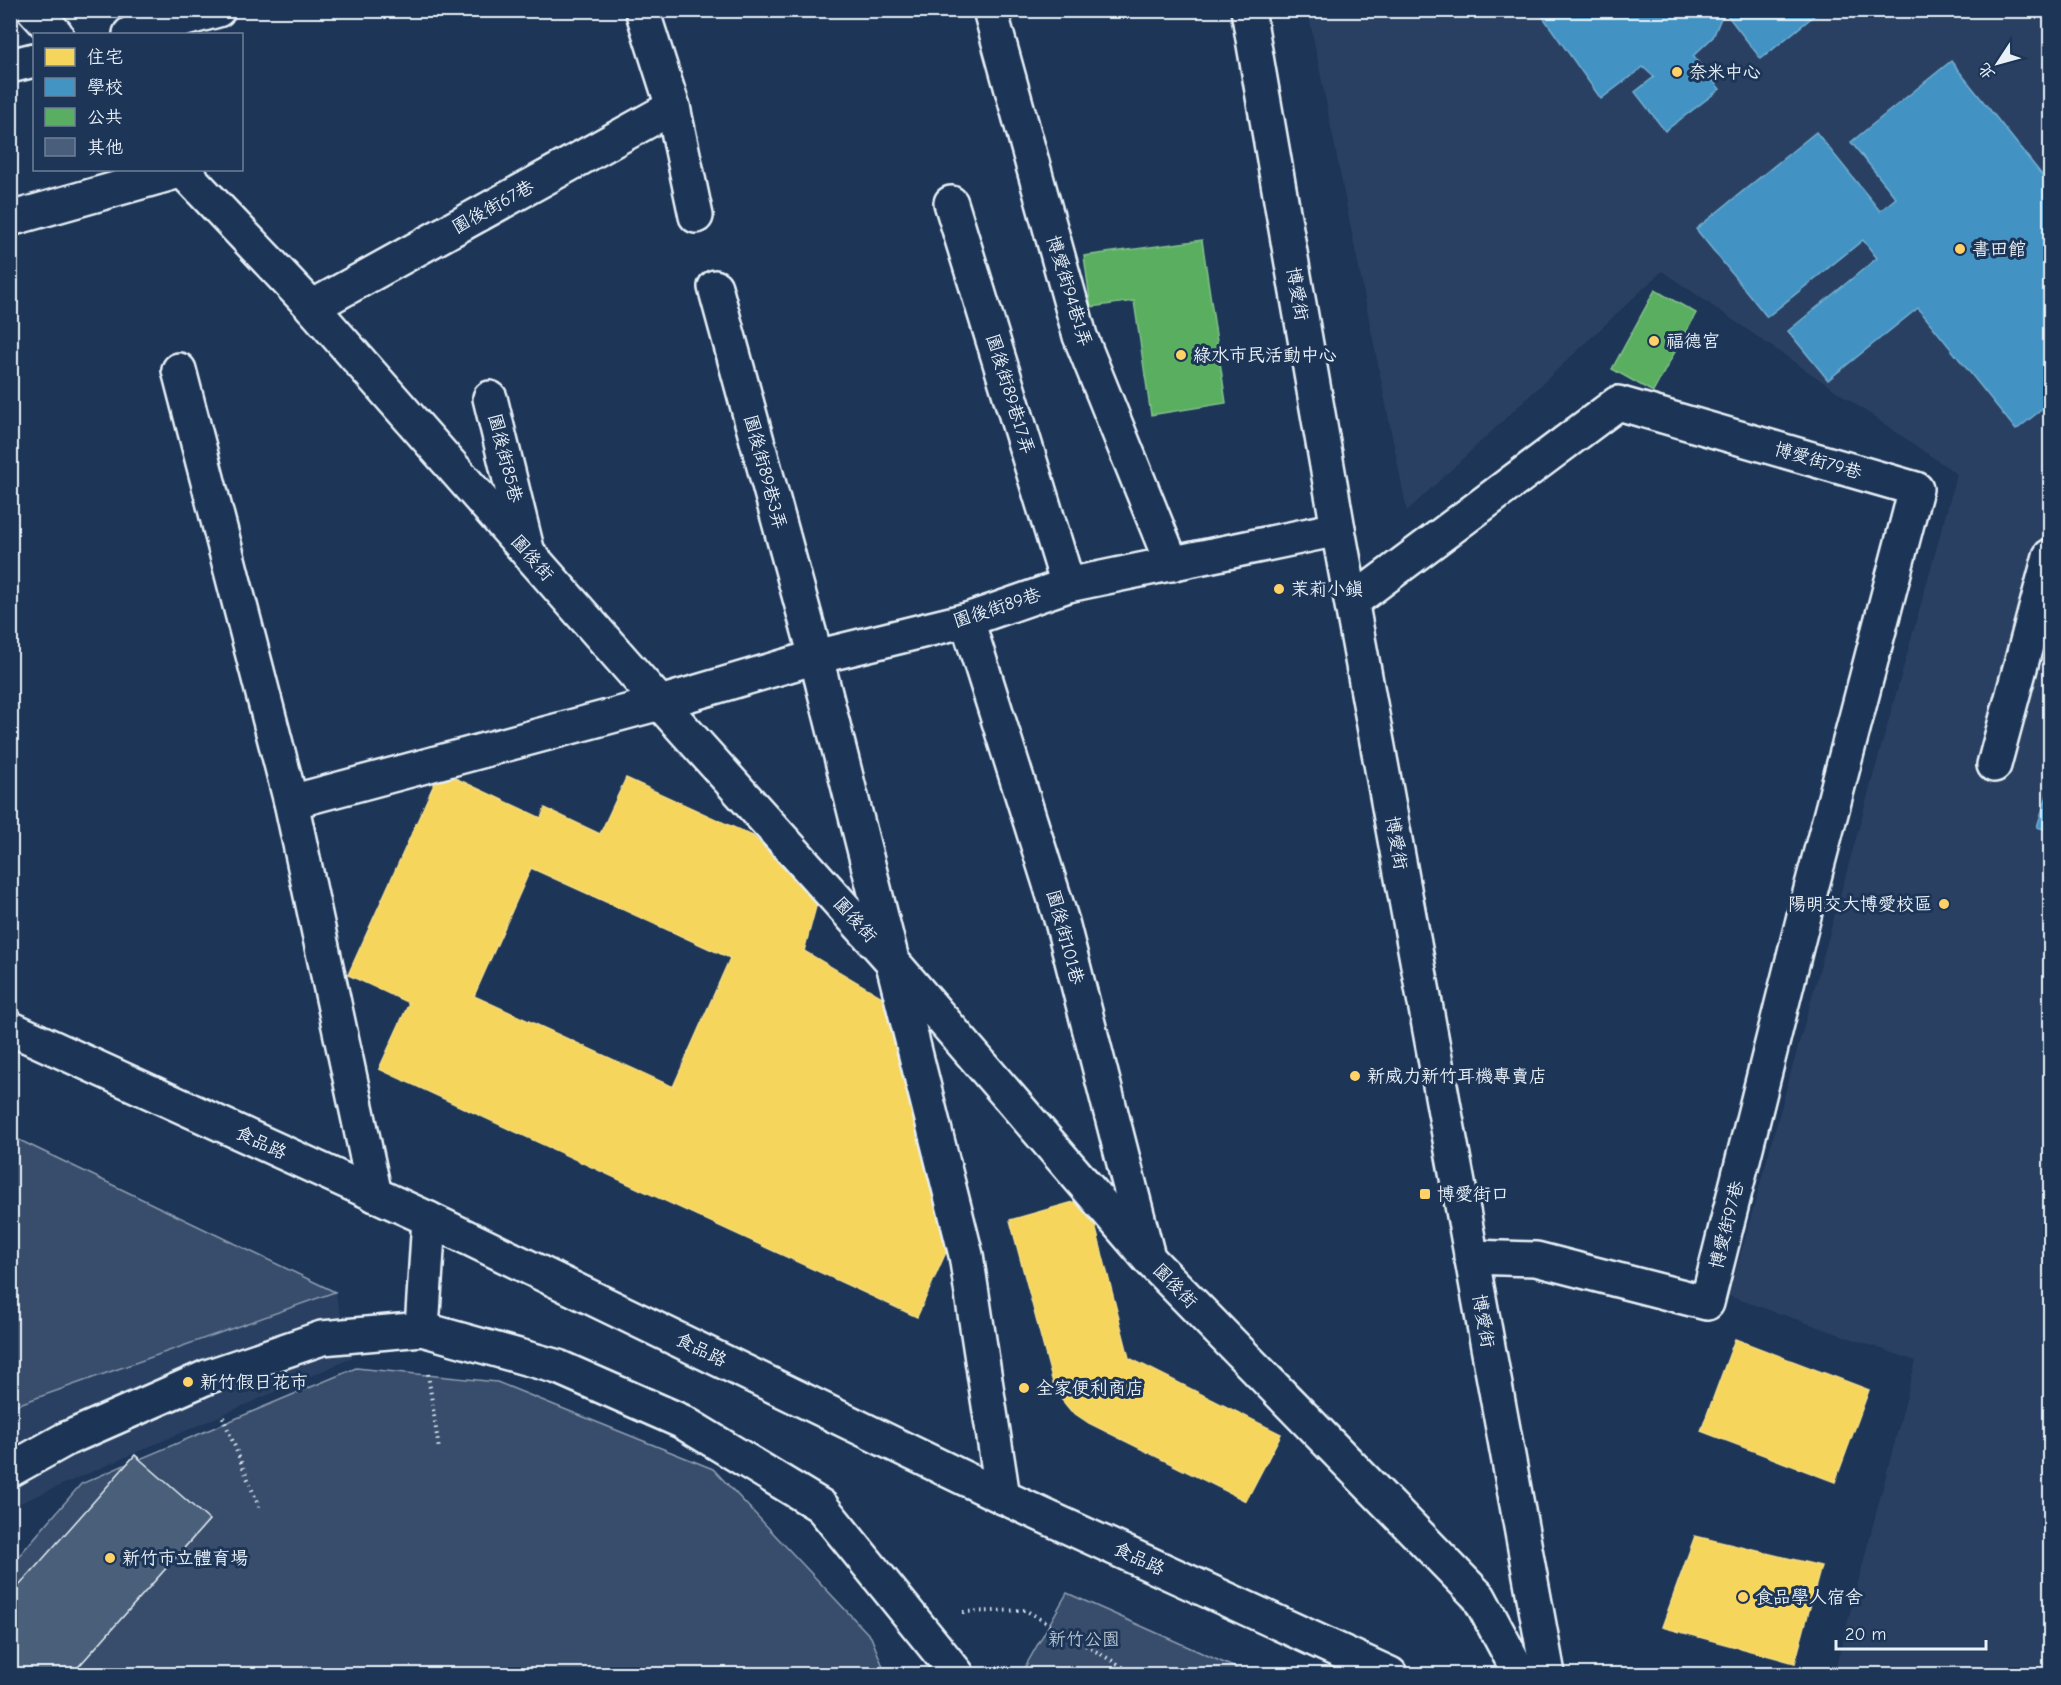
<svg xmlns="http://www.w3.org/2000/svg" width="2061" height="1685" font-family="'Comic Neue','LXGW WenKai TC',sans-serif">
	<style>
		.built { fill: #2a4162 }
		.green { fill: #374d6c; stroke: #909fb2; stroke-width: 1.5 }
		.homes { fill: #f6d55c; stroke: #f2dd8b; stroke-width: 1.5; fill-rule: evenodd }
		.schools { fill: #4393c3; stroke: #74afd3; stroke-width: 1.5 }
		.public { fill: #5aae61; stroke: #85c28e; stroke-width: 1.5 }
		.building { fill: #495e7a; stroke: #e8f1f8; stroke-width: 1.5 }
		.lines { fill: none; stroke-linecap: round; stroke-linejoin: round }
		.minor-casing { stroke: #e8f1f8; stroke-width: 38 }
		.path { stroke: #e8f1f8; stroke-width: 4; stroke-dasharray: 1.5 4.5; stroke-linecap: butt }
		.minor { stroke: #1d3557; stroke-width: 33 }
		.poi-dot { fill: #ffd166; stroke: #1d3557; stroke-width: 2 }
		.labels { text-anchor: middle; dominant-baseline: central; stroke-width: 6; stroke-linejoin: round; paint-order: stroke }
		.poi-label { font-size: 18px; fill: #e8f1f8; stroke: #1d3557; text-anchor: start }
		.street-label { font-size: 18px; fill: #e8f1f8; stroke: #1d3557 }
		.park-label { font-size: 18px; fill: #b3c0ce; stroke: #1d3557 }
	</style>
	<rect width="100%" height="100%" fill="#1d3557"/>
	<filter id="ink" filterUnits="userSpaceOnUse"><feTurbulence type="fractalNoise" baseFrequency=".0167" numOctaves="2"/><feDisplacementMap in="SourceGraphic" scale="12" xChannelSelector="R" yChannelSelector="G"/><feConvolveMatrix kernelMatrix="1 2 1 2 8 2 1 2 1" color-interpolation-filters="sRGB"/></filter>
	<g filter="url(#ink)">
		<g class="built">
			<polygon points="1308,11 2050,11 2050,1674 1834,1674 1916,1361 1729,1296 1957,474 1662,271 1407,511"/>
			<polygon points="335,1292 352,1358 11,1507 10,1407"/>
		</g>
		<g class="green">
			<polygon points="11,1136 335,1292 11,1407"/>
			<polygon points="356,1368 497,1382 713,1469 871,1637 886,1674 11,1674 11,1565 81,1484 127,1464 135,1455 140,1459"/>
			<polygon points="1067,1593 1249,1674 1021,1674"/>
		</g>
		<g class="homes">
			<path d="M440,771l101,47 4,-10 55,26 26,-56 127,58 64,67 -13,48 83,49 64,241 -34,76 -538,-248 30,-66 -61,-28zM531,868l199,90 -57,129 -199,-91z"/>
			<polygon points="1088,1198 1129,1358 1281,1434 1246,1501 1089,1423 1071,1411 1062,1400 1053,1383 1010,1220"/>
			<polygon points="1735,1339 1869,1390 1835,1482 1701,1431"/>
			<polygon points="1695,1536 1821,1566 1795,1663 1662,1627"/>
		</g>
		<g class="schools">
			<polygon points="1538,10 1821,10 1761,59 1724,11 1713,37 1693,56 1720,89 1665,131 1635,92 1654,77 1643,67 1601,99"/>
			<polygon points="1951,61 2050,185 2050,285 2044,290 2050,298 2050,403 2016,430 1918,308 1828,380 1788,331 1877,258 1863,240 1767,317 1696,229 1816,132 1880,211 1896,198 1851,142"/>
			<polygon points="2050,786 2050,831 2037,827"/>
		</g>
		<g class="public">
			<polygon points="1202,240 1226,403 1151,415 1134,301 1091,307 1084,256"/>
			<polygon points="1655,290 1696,313 1653,392 1612,369"/>
		</g>
		<g class="building">
			<polygon points="10,1379 16,1395 10,1396"/>
			<polygon points="135,1455 209,1520 72,1674 10,1674 10,1596"/>
		</g>
		<g class="lines">
			<g class="minor-casing">
				<g id="minor">
					<polyline points="34,10 56,34"/>
					<polyline points="642,10 673,107 696,216"/>
					<polyline points="990,10 1080,336 1172,564"/>
					<polyline points="1248,10 1338,529 1548,1674"/>
					<polyline points="130,34 218,10"/>
					<polyline points="10,66 34,60"/>
					<polyline points="182,170 312,307 660,703 892,961 1149,1259 1479,1597 1520,1674"/>
					<polyline points="951,203 1068,585"/>
					<polyline points="10,219 183,170"/>
					<polyline points="715,287 816,657 966,1255 1003,1497"/>
					<polyline points="312,307 673,107"/>
					<polyline points="179,370 291,802 375,1195"/>
					<polyline points="490,398 527,549"/>
					<polyline points="1352,602 1618,403 1916,489 1805,912 1707,1303 1536,1259 1471,1257"/>
					<polyline points="967,620 1062,922 1147,1253"/>
					<polyline points="1994,765 2050,556"/>
					<polyline points="291,802 660,703 816,657 967,620 1068,585 1338,529"/>
					<polyline points="10,1028 429,1219 1003,1497 1390,1674"/>
					<polyline points="422,1329 429,1219"/>
					<polyline points="10,1470 66,1439 207,1377 322,1338 422,1329 558,1367 681,1421 821,1506 957,1674"/>
				</g>
			</g>
			<g class="path">
				<polyline points="428,1374 439,1450"/>
				<polyline points="223,1417 259,1507"/>
				<polyline points="963,1612 1025,1610 1128,1670"/>
			</g>
			<use href="#minor" class="minor"/>
		</g>
	</g>
	<g class="poi-dot">
		<circle cx="1677" cy="72" r="6"/>
		<circle cx="1960" cy="249" r="6"/>
		<circle cx="1654" cy="341" r="6"/>
		<circle cx="1181" cy="355" r="6"/>
		<circle cx="1279" cy="589" r="6"/>
		<circle cx="1944" cy="904" r="6"/>
		<circle cx="1355" cy="1076" r="6"/>
		<rect x="1419" y="1188" width="12" height="12" rx="3"/>
		<circle cx="188" cy="1382" r="6"/>
		<circle cx="1024" cy="1388" r="6"/>
		<circle cx="110" cy="1558" r="6"/>
		<circle cx="1743" cy="1597" r="6"/>
	</g>
	<g class="labels">
		<g class="poi-label">
			<text x="1689" y="72">奈米中心</text>
			<text x="1972" y="249">書田館</text>
			<text x="1666" y="341">福德宫</text>
			<text x="1193" y="355">綠水市民活動中心</text>
			<text x="1291" y="589">茉莉小鎮</text>
			<text x="1932" y="904" text-anchor="end">陽明交大博愛校區</text>
			<text x="1367" y="1076">新威力新竹耳機專賣店</text>
			<text x="1437" y="1194">博愛街口</text>
			<text x="200" y="1382">新竹假日花市</text>
			<text x="1036" y="1388">全家便利商店</text>
			<text x="122" y="1558">新竹市立體育場</text>
			<text x="1755" y="1597">食品學人宿舍</text>
		</g>
		<g class="street-label">
			<text transform="translate(493 207) rotate(-29)">園後街67巷</text>
			<text transform="translate(1069 291) rotate(73)">博愛街94巷1弄</text>
			<text transform="translate(1297 294) rotate(80)">博愛街</text>
			<text transform="translate(1010 394) rotate(73)">園後街89巷17弄</text>
			<text transform="translate(505 458) rotate(76)">園後街85巷</text>
			<text transform="translate(1818 461) rotate(16)">博愛街79巷</text>
			<text transform="translate(765 472) rotate(75)">園後街89巷3弄</text>
			<text transform="translate(532 558) rotate(49)">園後街</text>
			<text transform="translate(997 608) rotate(-18)">園後街89巷</text>
			<text transform="translate(1396 843) rotate(80)">博愛街</text>
			<text transform="translate(855 920) rotate(48)">園後街</text>
			<text transform="translate(1065 937) rotate(75)">園後街101巷</text>
			<text transform="translate(261 1143) rotate(25)">食品路</text>
			<text transform="translate(1727 1225) rotate(-76)">博愛街97巷</text>
			<text transform="translate(1175 1286) rotate(46)">園後街</text>
			<text transform="translate(1483 1321) rotate(80)">博愛街</text>
			<text transform="translate(701 1350) rotate(26)">食品路</text>
			<text transform="translate(1139 1559) rotate(25)">食品路</text>
		</g>
		<g class="park-label">
			<text x="1084" y="1639">新竹公園</text>
		</g>
	</g>
	<rect width="2061" height="1685" fill="none" stroke="#1d3557" stroke-width="36"/>
	<rect x="18" y="18" width="2025" height="1649" fill="none" stroke="#e8f1f8" stroke-width="2" filter="url(#ink)"/>
	<rect x="33" y="33" width="210" height="138" fill="#1d3557" stroke="#6e8097" stroke-width="1.5"/>
	<rect x="45" y="48" width="30" height="18" fill="#f6d55c" stroke="#6e8097" stroke-width="1.5"/>
	<text x="87" y="63" font-size="18" fill="#e8f1f8">住宅</text>
	<rect x="45" y="78" width="30" height="18" fill="#4393c3" stroke="#6e8097" stroke-width="1.5"/>
	<text x="87" y="93" font-size="18" fill="#e8f1f8">學校</text>
	<rect x="45" y="108" width="30" height="18" fill="#5aae61" stroke="#6e8097" stroke-width="1.5"/>
	<text x="87" y="123" font-size="18" fill="#e8f1f8">公共</text>
	<rect x="45" y="138" width="30" height="18" fill="#495e7a" stroke="#6e8097" stroke-width="1.5"/>
	<text x="87" y="153" font-size="18" fill="#e8f1f8">其他</text>
	<g transform="translate(1998 63) rotate(234)" stroke="#1d3557" stroke-width="4.5" paint-order="stroke">
	<path d="M0-4.5L10 22L0 15L-10 22Z" fill="#e8f1f8"/>
	<text y="-9" font-size="16" font-weight="bold" text-anchor="middle" fill="#e8f1f8">北</text>
	</g>
	<path d="M1836 1640v9h150v-9" fill="none" stroke="#e8f1f8" stroke-width="3"/>
	<text x="1845" y="1640" font-size="18" fill="#e8f1f8" stroke="#1d3557" stroke-width="4.5" paint-order="stroke">20 m</text>
</svg>
